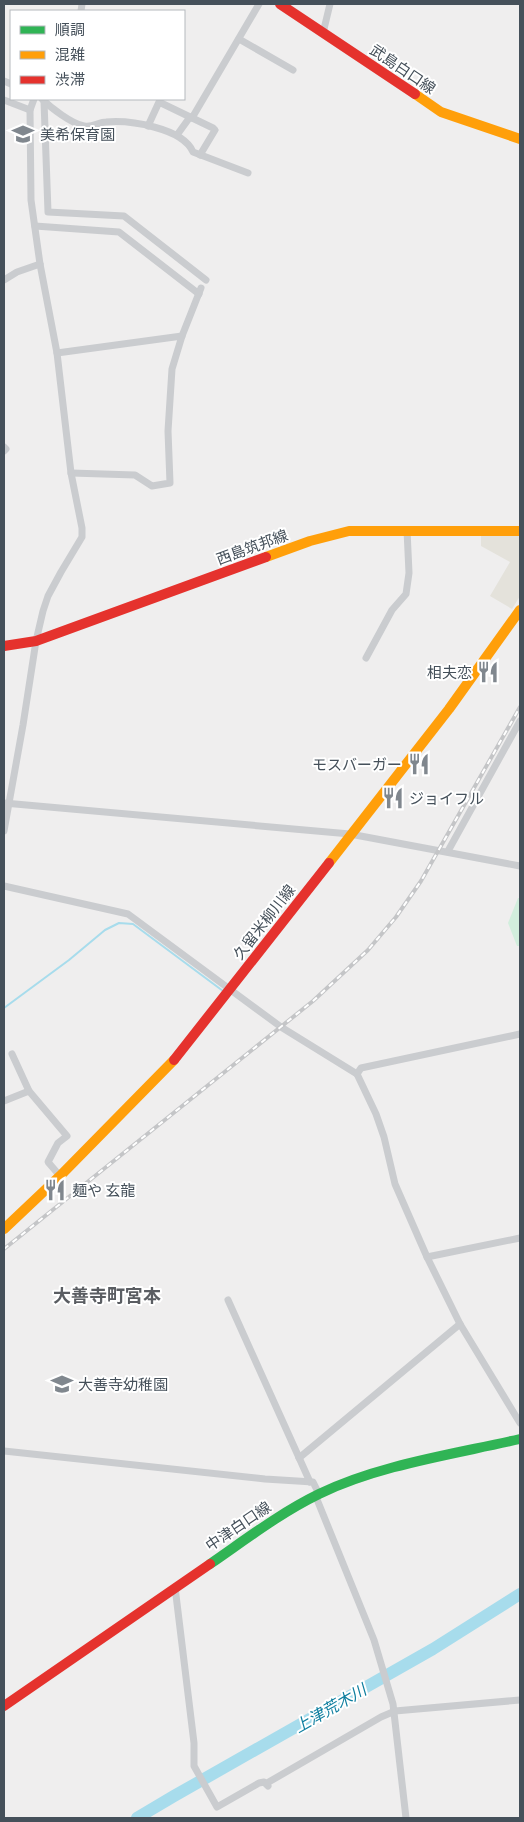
<svg xmlns="http://www.w3.org/2000/svg" width="524" height="1822" font-family="'Titillium Web','Noto Sans JP',sans-serif">
	<style>
		.commercial { fill: #e4e2db }
		.green { fill: #d2eedd }
		.lines { fill: none; stroke-linecap: round; stroke-linejoin: round }
		.stream { stroke: #a7dcec; stroke-width: 2 }
		.river { stroke: #a7dcec; stroke-width: 12 }
		.street { stroke: #cacccf; stroke-width: 7 }
		.fast { stroke: #30b455; stroke-width: 10 }
		.slow { stroke: #ff9f0a; stroke-width: 10 }
		.jam { stroke: #e5322d; stroke-width: 10 }
		.rail-casing { stroke: #c4c5c7; stroke-width: 4 }
		.rail { stroke: #fff; stroke-width: 2; stroke-dasharray: 5.5; stroke-linecap: butt }
		.labels { text-anchor: middle; dominant-baseline: central; stroke-width: 4; stroke-linejoin: round; paint-order: stroke }
		.street-label { font-size: 15px; fill: #45505a; stroke: #fff }
		.poi-label { font-size: 15px; fill: #45505a; stroke: #fff; text-anchor: start }
		.water-label { font-size: 16px; font-style: italic; fill: #0d7e9f; stroke: #fff }
		.quarter-label { font-size: 18px; font-weight: bold; fill: #5a5d62; stroke: #fff }
	</style>
	<rect width="100%" height="100%" fill="#efeeee"/>
	<polygon class="commercial" points="481,533 520,533 520,596 512,609 490,596 510,562 481,546"/>
	<polygon class="green" points="518,898 520,898 520,946 517,946 508,923"/>
	<g class="lines">
		<polyline class="stream" points="4,1008 69,960 105,930 119,923 133,924 223,991"/>
		<polyline class="river" points="137,1818 174,1796 433,1649 520,1594"/>
		<g class="street">
			<polyline points="81,11 82,4"/>
			<polyline points="323,33 330,4"/>
			<polyline points="239,39 293,70"/>
			<polyline points="4,81 11,84"/>
			<path d="M42,99c9,9 30,25 42,27 8,2 15,-4 22,-4 24,-2 77,6 87,30l55,21"/>
			<polyline points="4,100 30,110"/>
			<polyline points="44,101 48,212 124,216 206,280"/>
			<polyline points="192,118 259,4"/>
			<polyline points="148,126 159,102 213,128 215,130 200,155"/>
			<polyline points="177,135 190,117"/>
			<polyline points="35,226 119,232 199,294"/>
			<polyline points="4,280 17,272 40,264"/>
			<polyline points="57,353 182,336"/>
			<polyline points="4,447 6,449 4,451"/>
			<polyline points="71,473 135,475 152,486 170,483 168,431 172,369 182,336 201,288"/>
			<polyline points="366,658 392,610 406,594 409,573 407,530"/>
			<polyline points="4,803 350,834 520,866"/>
			<polyline points="4,831 23,725 36,641 43,611 48,596 61,572 82,537 82,528 71,473 57,353 40,264 31,200 30,110 34,99"/>
			<polyline points="448,851 520,721"/>
			<polyline points="4,886 128,914 281,1027 357,1074 376,1114 384,1137 395,1184 427,1257 460,1324 520,1423"/>
			<polyline points="12,1054 29,1091 67,1136 58,1143 48,1162 60,1176"/>
			<polyline points="357,1074 361,1068 520,1034"/>
			<polyline points="4,1101 29,1091"/>
			<polyline points="427,1257 520,1238"/>
			<polyline points="228,1300 310,1482"/>
			<polyline points="4,1451 265,1479 313,1482 319,1494"/>
			<polyline points="299,1458 460,1324"/>
			<polyline points="316,1497 374,1640 393,1704 406,1818"/>
			<polyline points="175,1587 194,1743 194,1766 217,1807 259,1783 264,1782 268,1786"/>
			<polyline points="267,1783 381,1717 395,1711 520,1700"/>
		</g>
		<path class="fast" d="M210,1564c35,-24 70,-51 109,-70 59,-29 136,-40 201,-55"/>
		<g class="slow">
			<polyline points="415,94 441,112 520,139"/>
			<polyline points="266,557 310,541 349,531 520,531"/>
			<polyline points="329,863 449,709 520,610"/>
			<polyline points="4,1229 60,1176 174,1060"/>
		</g>
		<g class="jam">
			<polyline points="280,4 415,94"/>
			<polyline points="4,646 36,641 266,557"/>
			<polyline points="174,1060 329,863"/>
			<polyline points="4,1706 210,1564"/>
		</g>
		<g class="rail-casing">
			<polyline id="rail" points="4,1249 313,1001 368,950 396,917 421,881 520,707"/>
		</g>
		<use href="#rail" class="rail"/>
	</g>
	<defs>
		<g id="school-bare" transform="scale(1.725)"><path d="M0-5L7-2L0 1L-7-2ZM-4 1L0 2.5L4 1V4Q0 6-4 4Z" fill="#80878e" stroke="#fff" stroke-width="2.5" paint-order="stroke"/></g>
		<g id="restaurant-bare" transform="scale(1.725)"><path d="M-5-6h1v4h1v-4h1v4h1v-4h1v5L-1.5 .5V6h-2V.5L-5-1ZM5-6V6H3V1.5H1.5Q1.5-4 5-6Z" fill="#80878e" stroke="#fff" stroke-width="2.5" paint-order="stroke"/></g>
	</defs>
	<g fill-rule="evenodd">
		<use href="#school-bare" x="23" y="134"/>
		<use href="#restaurant-bare" x="488" y="672"/>
		<use href="#restaurant-bare" x="419" y="764"/>
		<use href="#restaurant-bare" x="393" y="798"/>
		<use href="#restaurant-bare" x="55" y="1190"/>
		<use href="#school-bare" x="62" y="1384"/>
	</g>
	<g class="labels">
		<g class="street-label">
			<text transform="translate(403 69) rotate(34)">武島白口線</text>
			<text transform="translate(252 547) rotate(-20)">西島筑邦線</text>
			<text transform="translate(264 922) rotate(-52)">久留米柳川線</text>
			<text transform="translate(238 1526) rotate(-34)">中津白口線</text>
		</g>
		<g class="poi-label">
			<text x="40" y="134">美希保育園</text>
			<text x="472" y="672" text-anchor="end">相夫恋</text>
			<text x="402" y="764" text-anchor="end">モスバーガー</text>
			<text x="409" y="798">ジョイフル</text>
			<text x="72" y="1190">麺や 玄龍</text>
			<text x="78" y="1384">大善寺幼稚園</text>
		</g>
		<g class="water-label">
			<text transform="translate(330 1708) rotate(-30)">上津荒木川</text>
		</g>
		<g class="quarter-label">
			<text x="107" y="1295">大善寺町宮本</text>
		</g>
	</g>
	<rect width="524" height="1822" fill="none" stroke="#45505a" stroke-width="10"/>
	<rect x="10" y="10" width="175" height="90" fill="#ffffff" stroke="#b5b9bd"/>
	<rect x="20" y="26" width="25" height="8" fill="#30b455" stroke="#b5b9bd"/>
	<text x="55" y="35" font-size="15" fill="#45505a">順調</text>
	<rect x="20" y="51" width="25" height="8" fill="#ff9f0a" stroke="#b5b9bd"/>
	<text x="55" y="60" font-size="15" fill="#45505a">混雑</text>
	<rect x="20" y="76" width="25" height="8" fill="#e5322d" stroke="#b5b9bd"/>
	<text x="55" y="85" font-size="15" fill="#45505a">渋滞</text>
</svg>
